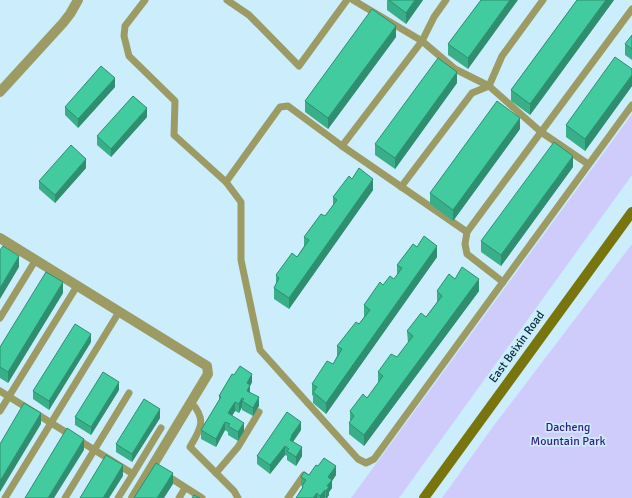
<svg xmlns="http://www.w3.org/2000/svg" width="632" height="498" font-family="Signika,sans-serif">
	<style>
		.green { fill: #cfccfb }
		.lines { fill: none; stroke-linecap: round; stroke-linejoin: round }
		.service { stroke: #9c9b64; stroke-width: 7 }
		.minor { stroke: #9c9b64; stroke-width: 10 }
		.secondary { stroke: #79750d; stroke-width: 10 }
		.wall { fill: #39af89 }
		.shaded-wall { fill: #2e8e6f }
		.building { fill: #42cb9f; stroke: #2e8e6f }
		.labels { text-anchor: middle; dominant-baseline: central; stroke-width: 3.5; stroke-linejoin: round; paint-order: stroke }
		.street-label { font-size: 12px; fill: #042c3b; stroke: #ccedfc }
		.park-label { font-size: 12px; fill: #391c82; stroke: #ccedfc }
	</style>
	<rect width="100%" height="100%" fill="#ccedfc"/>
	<g class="green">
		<polygon points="632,114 632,175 399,498 351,498"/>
		<polygon points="632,244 632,498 442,498 492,428"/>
	</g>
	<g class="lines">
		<g class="service">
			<polyline points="145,0 125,26 124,36 129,56 175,101 174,135 226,182 280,107 288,106 342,146 467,232"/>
			<polyline points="227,0 249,15 299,66 347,0"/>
			<polyline points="353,0 422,41 455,69 489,86 541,132 588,164"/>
			<polyline points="342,146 422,41 434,17 446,0"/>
			<polyline points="226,182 241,202 241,260 260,350 358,459 366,463 374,459 632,105"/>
			<polyline points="401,187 472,93 489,86 502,56 543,0"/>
			<polyline points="503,282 467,254 465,244 467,232 632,9"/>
			<polyline points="0,318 35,261"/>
			<polyline points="0,391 133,474 118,498"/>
			<path d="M191,402c16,18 10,26 -1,45l44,44 4,7"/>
			<polyline points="0,411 77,286"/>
			<polyline points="216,473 238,447 259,412"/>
			<polyline points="133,474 161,428"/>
			<polyline points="166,475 202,498"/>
			<polyline points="5,498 119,312"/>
			<polyline points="65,498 129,393"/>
			<polyline points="179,498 185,488"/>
			<polyline points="288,498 304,475"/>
		</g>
		<g class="minor">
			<polyline points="0,92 63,23 70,14 78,0"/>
			<polyline points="0,238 207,366 208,374 133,498"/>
		</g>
		<polyline class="secondary" points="424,498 632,212"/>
	</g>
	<g class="wall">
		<polygon points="387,0 423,0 406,24 387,10"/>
		<polygon points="481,0 468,69 448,55 448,44"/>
		<polygon points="577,0 614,0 530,115 511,101 511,90"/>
		<polygon points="632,35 632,60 625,55 625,44"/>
		<polygon points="396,37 328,129 305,112 305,101"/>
		<polygon points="632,69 632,86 585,151 566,137 566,125"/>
		<polygon points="457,83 395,169 375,155 375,144"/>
		<polygon points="115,87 78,128 65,115 65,107"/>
		<polygon points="147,117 111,157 97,145 97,136"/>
		<polygon points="520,129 453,221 430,204 430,193"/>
		<polygon points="573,167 501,266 481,252 481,241"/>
		<polygon points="86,168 55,203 39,189 39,181"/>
		<polygon points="352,179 373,190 289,309 274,299 274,288 276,284 276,275 297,257 304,246 304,237 325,216 333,205 333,197"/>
		<polygon points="417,247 437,257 326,414 313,403 313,396 312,395 312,384 333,364 337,356 337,346 359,324 364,317 364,305 394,279 397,275 397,265"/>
		<polygon points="455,279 479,291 364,446 349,434 349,423 350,421 350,411 367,398 378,383 378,372 397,357 408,343 407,331 426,317 437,302 437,291"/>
		<polygon points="63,293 8,383 0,378 0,347"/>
		<polygon points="91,342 49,410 33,399 33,391"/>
		<polygon points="234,375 252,382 250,386 250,393 259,406 253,416 242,410 242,407 239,413 235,411 232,416 244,431 238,441 228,435 228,432 225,430 216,447 201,439 201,430 219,400 219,396"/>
		<polygon points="119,390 91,435 75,425 75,417"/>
		<polygon points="160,418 132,462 116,452 116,444"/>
		<polygon points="301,430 293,442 302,456 296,466 287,460 287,456 285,455 270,474 257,464 257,456"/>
		<polygon points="318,466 336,475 332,481 332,488 329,492 329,495 327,498 296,498 302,489 302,486 301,485 301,477 309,475"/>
	</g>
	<g class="shaded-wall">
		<polygon points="415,0 423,0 406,24 406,13"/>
		<polygon points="510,0 518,0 468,69 468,58"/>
		<polygon points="606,0 614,0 530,115 530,104"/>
		<polygon points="396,26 396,37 328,129 328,118"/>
		<polygon points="457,72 457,83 395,169 395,158"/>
		<polygon points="632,75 632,86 585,151 585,139"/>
		<polygon points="115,78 115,87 78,128 78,119"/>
		<polygon points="147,108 147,117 111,157 111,149"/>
		<polygon points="520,118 520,129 453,221 453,210"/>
		<polygon points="573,156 573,167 501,266 501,255"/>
		<polygon points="86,159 86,168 55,203 55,195"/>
		<polygon points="373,179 373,190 289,309 289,298"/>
		<polygon points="437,246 437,257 326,414 326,403"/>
		<polygon points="19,256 19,267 0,299 0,288"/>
		<polygon points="479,279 479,291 364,446 364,435"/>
		<polygon points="63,282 63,293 8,383 8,372"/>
		<polygon points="91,334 91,342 49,410 49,401"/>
		<polygon points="252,374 252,382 250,386 250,394 247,400 247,383"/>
		<polygon points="119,382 119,390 91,435 91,427"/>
		<polygon points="259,397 259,406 253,416 253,408"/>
		<polygon points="242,398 242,407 239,413 239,404"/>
		<polygon points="235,402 235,411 228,422 228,413"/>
		<polygon points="160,409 160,418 132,462 132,454"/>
		<polygon points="41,413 41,424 0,492 0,481"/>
		<polygon points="225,422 225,430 216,447 216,439"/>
		<polygon points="301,422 301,430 292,443 290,440 291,436"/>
		<polygon points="244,423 244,431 238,441 238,432"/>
		<polygon points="84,439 84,450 54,498 48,498"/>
		<polygon points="285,446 285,455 270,474 270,465"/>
		<polygon points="302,447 302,456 296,466 296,457"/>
		<polygon points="123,465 123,476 109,498 103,498"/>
		<polygon points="336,466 336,475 332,481 332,488 329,492 329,495 327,498 326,498 326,491 328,477"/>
		<polygon points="173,473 173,484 164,498 157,498"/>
		<polygon points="325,490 325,498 320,498 320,496"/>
		<polygon points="317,493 317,498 313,498"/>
	</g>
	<g class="building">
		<polygon points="389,0 415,0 406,13"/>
		<polygon points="481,0 510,0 468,58 448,44"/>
		<polygon points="577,0 606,0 530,104 511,90"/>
		<polygon points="372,9 396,26 328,118 305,101"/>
		<polygon points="632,35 632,49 625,44"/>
		<polygon points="615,57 632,69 632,75 585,139 566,125"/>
		<polygon points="438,58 457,72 395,158 375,144"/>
		<polygon points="101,66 115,78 78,119 65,107"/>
		<polygon points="133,96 147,108 111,149 97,136"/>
		<polygon points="497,101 520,118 453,210 430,193"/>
		<polygon points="554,142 573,156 501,255 481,241"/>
		<polygon points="71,145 86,159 55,195 39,181"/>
		<polygon points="359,168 373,179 289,298 274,288 279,278 276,275 292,253 297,257 309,240 304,237 321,214 325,216 337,200 333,197 349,176 352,179"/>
		<polygon points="424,236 437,246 326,403 313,392 317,387 312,384 327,361 333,364 342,349 337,346 356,322 359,324 370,310 364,305 380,282 383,285 390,276 394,279 402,268 397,265 413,244 417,247"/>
		<polygon points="3,246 19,256 0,288 0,250"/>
		<polygon points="462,267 479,279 364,435 349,423 354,416 350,411 363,394 367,398 383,376 378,372 391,354 397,357 413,336 407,331 421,313 426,317 442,296 437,291 449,274 455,279"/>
		<polygon points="46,272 63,282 8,372 0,367 0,347"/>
		<polygon points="75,324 91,334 49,401 33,391"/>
		<polygon points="240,366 252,374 247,383 250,385 247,391 259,397 253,408 242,401 244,399 242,398 239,404 235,402 228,413 244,423 238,432 228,426 230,424 225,422 216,439 201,430 221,397 219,396 232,374 234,375"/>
		<polygon points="103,372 119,382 91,427 75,417"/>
		<polygon points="144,399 160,409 132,454 116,444"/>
		<polygon points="24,403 41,413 0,481 0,444"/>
		<polygon points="287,412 301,422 291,436 292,436 290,440 302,447 296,457 287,451 289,449 285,446 270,465 257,456"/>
		<polygon points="67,428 84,439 48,498 25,498"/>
		<polygon points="106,455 123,465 103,498 80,498"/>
		<polygon points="324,458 336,466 328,477 332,480 327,486 329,487 326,491 325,490 320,496 317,493 313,498 296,498 303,487 302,486 306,480 301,477 304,472 309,475 316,465 318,466"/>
		<polygon points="156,463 173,473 157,498 134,498"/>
		<polygon points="194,495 200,498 192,498"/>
	</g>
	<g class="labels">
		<g class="street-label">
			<text transform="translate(517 347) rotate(-54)">East Beixin Road</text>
		</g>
		<g class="park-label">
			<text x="568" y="427">Dacheng<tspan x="568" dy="14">Mountain Park</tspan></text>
		</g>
	</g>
</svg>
